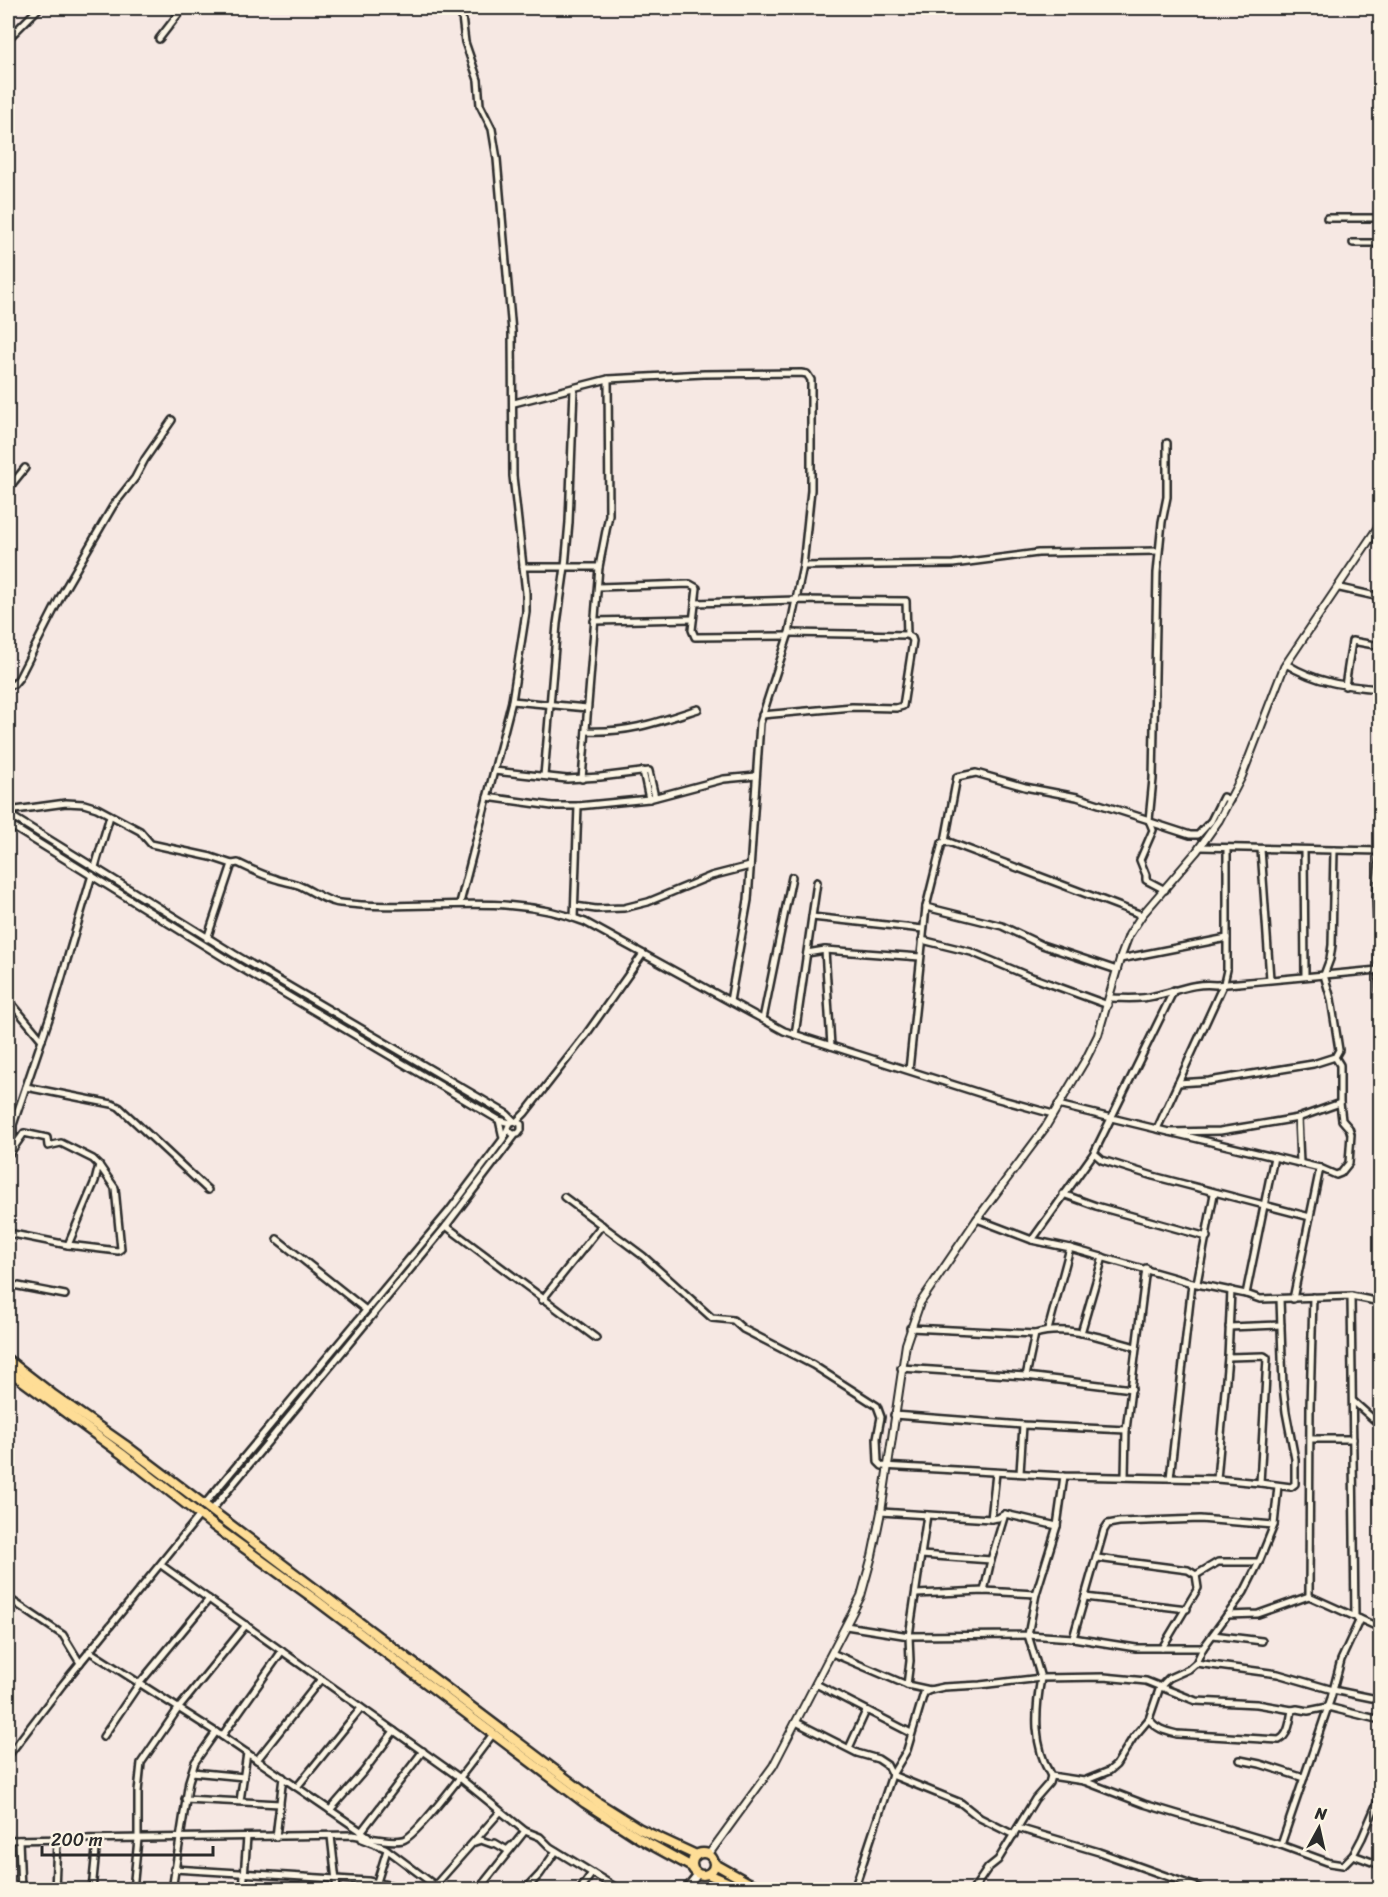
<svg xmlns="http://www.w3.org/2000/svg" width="1388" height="1897" font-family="Sriracha,sans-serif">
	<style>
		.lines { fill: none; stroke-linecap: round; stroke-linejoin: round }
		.minor-casing { stroke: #2b2b2b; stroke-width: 10 }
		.tertiary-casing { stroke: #2b2b2b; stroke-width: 10 }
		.trunk-casing { stroke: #2b2b2b; stroke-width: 13 }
		.minor { stroke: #fcf5e5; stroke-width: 5 }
		.tertiary { stroke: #fcf5e5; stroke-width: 6 }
		.trunk { stroke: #fedd96; stroke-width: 8 }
	</style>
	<rect width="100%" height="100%" fill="#f6e8e3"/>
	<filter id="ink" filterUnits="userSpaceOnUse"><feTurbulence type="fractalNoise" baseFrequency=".0167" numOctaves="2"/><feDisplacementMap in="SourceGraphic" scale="12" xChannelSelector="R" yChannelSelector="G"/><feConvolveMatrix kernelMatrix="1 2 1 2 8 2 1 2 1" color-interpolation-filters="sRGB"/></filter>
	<g filter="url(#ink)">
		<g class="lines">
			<g class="minor-casing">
				<g id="minor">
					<polyline points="8,39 39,8"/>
					<polyline points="159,39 183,8"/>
					<polyline points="1327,218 1380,218"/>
					<polyline points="1353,243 1380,243"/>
					<polyline points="514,403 608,379 704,374 801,373 807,374 811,380 811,490 803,566 789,633 760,723 748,900 730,1001"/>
					<polyline points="8,489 25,468"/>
					<polyline points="803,566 953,564 1038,553 1158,551"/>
					<polyline points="523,567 599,567"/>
					<polyline points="598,587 690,584 697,588 692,630 695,637 788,636"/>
					<polyline points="1340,588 1380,597"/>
					<polyline points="695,603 796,600 906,601 907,635 912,638 913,641 903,706 896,708 852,707 762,715"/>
					<polyline points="594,621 693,619"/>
					<polyline points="789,633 907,635"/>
					<path d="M1286,664c31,19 59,22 94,25"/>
					<polyline points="8,685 14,684 19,678 63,592 92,542 113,506 135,478 145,459 172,420"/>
					<polyline points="1345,686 1352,641 1380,646"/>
					<polyline points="512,701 587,708"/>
					<path d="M586,731c43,2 72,-9 112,-22"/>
					<polyline points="494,771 567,779 600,777 649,771 655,797"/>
					<polyline points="643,771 649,799"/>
					<polyline points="544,776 557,624 565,567 569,522 574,388"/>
					<polyline points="582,779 599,567 609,515 608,379"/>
					<polyline points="487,797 552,806 578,806 649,799 724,779 756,776"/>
					<path d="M8,811l58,-8 18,1 13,4 43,23 11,13 60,13 21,7 6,-1c12,6 25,12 38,16 7,3 15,3 22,6 13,5 28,17 42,18 81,10 167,-13 245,19l199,109 211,67 58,16"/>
					<polyline points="8,814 234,954 507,1114 514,1121"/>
					<polyline points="1150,822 1190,835 1198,835 1211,821 1223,797 1230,800"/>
					<polyline points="8,824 236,965 499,1120 510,1123"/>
					<polyline points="945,841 957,777 976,773 1025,787 1077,797 1149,820"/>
					<polyline points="1200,847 1380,851"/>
					<polyline points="1261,849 1270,979"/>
					<polyline points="1304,850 1305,976"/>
					<polyline points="1380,850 1376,897 1380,1010"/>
					<polyline points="95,867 110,816"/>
					<polyline points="1165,890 1146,880 1146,875 1140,860 1153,830 1149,820 1153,779 1157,573 1162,522 1167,497 1167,443"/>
					<polyline points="460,903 512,701 526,612 526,593 513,476 512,332 497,159 492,129 480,105 478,80 465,42 461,8"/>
					<polyline points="575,906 596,909 624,908 648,902 711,876 750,866"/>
					<polyline points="926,907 1002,926 1042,945 1117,970"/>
					<polyline points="812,917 923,929"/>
					<polyline points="574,918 578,806"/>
					<polyline points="207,939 232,864"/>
					<polyline points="922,940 971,952 1026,975 1108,1005"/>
					<polyline points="825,950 831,1046"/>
					<polyline points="807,953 825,950 920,957"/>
					<polyline points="1120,959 1227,938"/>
					<path d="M1110,998c15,0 29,2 44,-2 21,-4 39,-14 62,-11l162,-15"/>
					<polyline points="8,999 42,1040"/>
					<polyline points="763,1019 792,877"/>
					<polyline points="795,1035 817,882"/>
					<polyline points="909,1070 926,907 942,843 949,842 1142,915"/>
					<polyline points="1178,1083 1209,1081 1313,1064 1335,1057 1339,1050 1331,999 1324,975 1330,959 1332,945 1334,850"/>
					<polyline points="26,1087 112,1104 119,1107 208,1190"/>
					<polyline points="1058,1105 1169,1132 1220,1131 1245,1127 1298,1118 1340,1103"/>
					<polyline points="1298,1118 1300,1163"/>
					<polyline points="499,1120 503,1138"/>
					<polyline points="517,1121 525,1113 585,1036 643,954"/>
					<polyline points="1157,1129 1224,983 1227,970 1227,848"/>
					<polyline points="1169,1132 1320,1168 1336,1175 1341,1173 1349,1163 1351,1134 1349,1128 1342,1120 1340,1103 1340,1065 1335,1057"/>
					<polyline points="10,1153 24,1133 47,1138 48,1146 61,1143 93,1159 99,1165 115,1188 121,1249 118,1251 68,1245"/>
					<polyline points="1094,1153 1102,1160 1153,1176 1310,1217"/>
					<polyline points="8,1154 13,1138 13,1125 54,1004 92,875"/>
					<polyline points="1063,1194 1096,1206 1207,1237"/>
					<polyline points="564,1197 643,1256 712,1318 733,1320 743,1329 813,1365 877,1406 881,1417 877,1438 878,1462 882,1466 1064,1476 1217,1479 1260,1483 1267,1358 1264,1356 1228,1357"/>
					<polyline points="977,1219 1032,1240 1070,1248 1192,1283 1246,1294 1260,1299 1351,1296 1380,1302"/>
					<polyline points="446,1226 596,1338"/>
					<polyline points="8,1233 68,1245 95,1181 99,1165"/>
					<polyline points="277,1239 366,1310"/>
					<polyline points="1032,1240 1094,1153 1174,990"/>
					<polyline points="1197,1283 1214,1194"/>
					<polyline points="8,1284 65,1295"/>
					<polyline points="1246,1294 1274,1157"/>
					<polyline points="1351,1296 1355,1617"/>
					<polyline points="1293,1299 1320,1168"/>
					<polyline points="542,1300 602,1225"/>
					<polyline points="1229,1327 1281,1325"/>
					<polyline points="910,1328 1035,1334"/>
					<polyline points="1048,1330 1070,1248"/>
					<polyline points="1081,1333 1103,1257"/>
					<polyline points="901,1368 1026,1376 1132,1389"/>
					<path d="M1026,1376l9,-42c32,-10 70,5 101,13"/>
					<polyline points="1353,1401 1380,1425"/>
					<polyline points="894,1415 1023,1425 1126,1430"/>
					<polyline points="1311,1439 1353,1439"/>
					<polyline points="1020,1473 1023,1425"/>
					<polyline points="1125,1477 1126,1430 1146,1268"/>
					<polyline points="1170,1478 1192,1283"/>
					<polyline points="1217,1479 1228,1357 1231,1290"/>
					<polyline points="1260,1483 1291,1487 1295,1484 1295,1459 1286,1412 1283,1387 1280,1299"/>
					<polyline points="203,1506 449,1211 503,1139 510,1123 514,1121 521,1124 521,1130 518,1134 513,1134 508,1130"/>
					<polyline points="211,1511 446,1226 516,1134"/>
					<polyline points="881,1512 991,1519 998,1518 1005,1514 1057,1526"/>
					<polyline points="991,1519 996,1473"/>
					<polyline points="921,1555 991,1560"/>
					<polyline points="1097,1558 1188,1570 1196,1575 1198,1588 1162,1648"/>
					<polyline points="161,1565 460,1778 525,1831 540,1837 550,1847 620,1890"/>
					<polyline points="1196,1575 1218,1562 1259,1562"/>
					<polyline points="984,1591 991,1560 1005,1514"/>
					<polyline points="916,1594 984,1591 1036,1594"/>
					<polyline points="1309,1596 1310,1406 1313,1297"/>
					<polyline points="1085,1597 1187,1609"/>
					<polyline points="8,1598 63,1635 80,1663"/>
					<polyline points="1227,1615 1258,1614 1309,1596 1380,1628"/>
					<polyline points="846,1626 909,1636 1028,1635 1036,1594 1057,1526 1064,1476"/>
					<polyline points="1213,1635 1262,1641"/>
					<polyline points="1073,1638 1104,1530 1108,1524 1119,1522 1200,1519 1274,1525"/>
					<polyline points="89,1651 222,1736 368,1836"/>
					<polyline points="832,1653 907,1685 930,1690 944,1687 980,1685 1041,1678 1028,1635 1073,1638 1136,1648 1203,1648"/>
					<polyline points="1196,1663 1278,1674 1333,1690 1372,1698"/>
					<polyline points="816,1684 911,1733"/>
					<polyline points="907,1685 910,1661 909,1636 927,1515"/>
					<path d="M1149,1719c7,10 16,12 28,15l102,6c10,-5 11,-19 13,-30"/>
					<path d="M1380,1720l-52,-13 -20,4 -11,-2 -5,1 -35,-6 -61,-3 -50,-20 -42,-4 -63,1c-6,33 -8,68 10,98l33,5 60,23 137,41 49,18 13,2 10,-10 9,-17 18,-42"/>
					<polyline points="796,1722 857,1753 878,1759 887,1765 892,1775 961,1803 980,1818 1014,1835"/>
					<polyline points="222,1736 282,1651"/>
					<polyline points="103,1737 139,1684 209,1599"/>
					<polyline points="849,1748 866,1711"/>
					<polyline points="8,1756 63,1684 200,1515"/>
					<polyline points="257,1760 321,1679"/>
					<polyline points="1240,1760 1260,1764 1304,1778"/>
					<polyline points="192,1772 244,1777"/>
					<polyline points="1084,1781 1109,1771 1116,1765 1133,1738 1149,1719 1160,1687 1169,1678 1189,1669 1196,1663 1203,1648 1244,1592 1259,1562 1274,1525 1278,1486"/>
					<polyline points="297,1787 361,1708"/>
					<polyline points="185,1799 280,1804"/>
					<polyline points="240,1801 247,1753"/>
					<polyline points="330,1810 364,1771 394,1731"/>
					<polyline points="1018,1828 1099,1852 1205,1890"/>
					<polyline points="361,1832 423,1751"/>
					<polyline points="331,1836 337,1890"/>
					<polyline points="276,1837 283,1777"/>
					<polyline points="362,1839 385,1848 441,1890"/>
					<path d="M8,1840l344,-5c15,2 36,8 51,5 14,-3 77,-89 90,-106"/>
					<polyline points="19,1840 21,1890"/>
					<polyline points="475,1842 481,1840 492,1844 495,1843 507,1850 511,1846"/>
					<polyline points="1281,1845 1331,1698 1341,1660 1360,1619"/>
					<polyline points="1353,1855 1380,1865"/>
					<polyline points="174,1869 368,1881 412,1890"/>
					<polyline points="377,1882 387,1850"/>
					<polyline points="55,1890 57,1840"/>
					<polyline points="92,1890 97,1840"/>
					<polyline points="133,1890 138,1839 138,1792 141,1763 178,1709 246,1625"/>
					<polyline points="172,1890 189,1781 195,1762 216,1732"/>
					<polyline points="243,1890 247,1837"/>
					<polyline points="431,1890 500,1812"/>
					<polyline points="478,1890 525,1831"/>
					<polyline points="525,1890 540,1874 556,1851"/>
					<polyline points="580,1890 592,1873"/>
					<polyline points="854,1890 892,1775 907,1750 924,1693 930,1690"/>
					<polyline points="973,1890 988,1868 998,1860 1035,1799 1049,1783 1051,1776"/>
				</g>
			</g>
			<g class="tertiary-casing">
				<g id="tertiary">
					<polyline points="709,1854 773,1766 861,1596 872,1556 881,1512 906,1344 920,1303 977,1219 1045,1128 1086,1059 1098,1035 1120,959 1129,935 1142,915 1197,851 1219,820 1242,776 1284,667 1380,524"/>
					<polyline points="685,1890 698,1874"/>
				</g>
			</g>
			<g class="trunk-casing">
				<g id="trunk">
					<polyline points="8,1360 52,1394 125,1445 597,1802 640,1829 696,1855"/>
					<polyline points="8,1370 122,1454 214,1526 316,1600 585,1803 639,1838 692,1867"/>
					<circle cx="703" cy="1864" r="11"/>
					<polyline points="715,1864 747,1882 766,1890"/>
					<polyline points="708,1874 745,1890"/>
				</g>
			</g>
			<use href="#minor" class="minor"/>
			<use href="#tertiary" class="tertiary"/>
			<use href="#trunk" class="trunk"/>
		</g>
	</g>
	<rect width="1388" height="1897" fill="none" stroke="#fcf5e5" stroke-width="30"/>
	<rect x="15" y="15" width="1358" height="1867" fill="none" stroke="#2b2b2b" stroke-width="2" filter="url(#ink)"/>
	<g transform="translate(1319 1828) rotate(8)" stroke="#fcf5e5" stroke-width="4.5" paint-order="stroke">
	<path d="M0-4.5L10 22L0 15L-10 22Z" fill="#2b2b2b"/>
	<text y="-9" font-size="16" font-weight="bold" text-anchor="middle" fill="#2b2b2b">N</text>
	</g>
	<path d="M42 1846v9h171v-9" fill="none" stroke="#2b2b2b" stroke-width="3"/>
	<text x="51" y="1846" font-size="18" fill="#2b2b2b" stroke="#fcf5e5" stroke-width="4.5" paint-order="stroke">200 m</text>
</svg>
